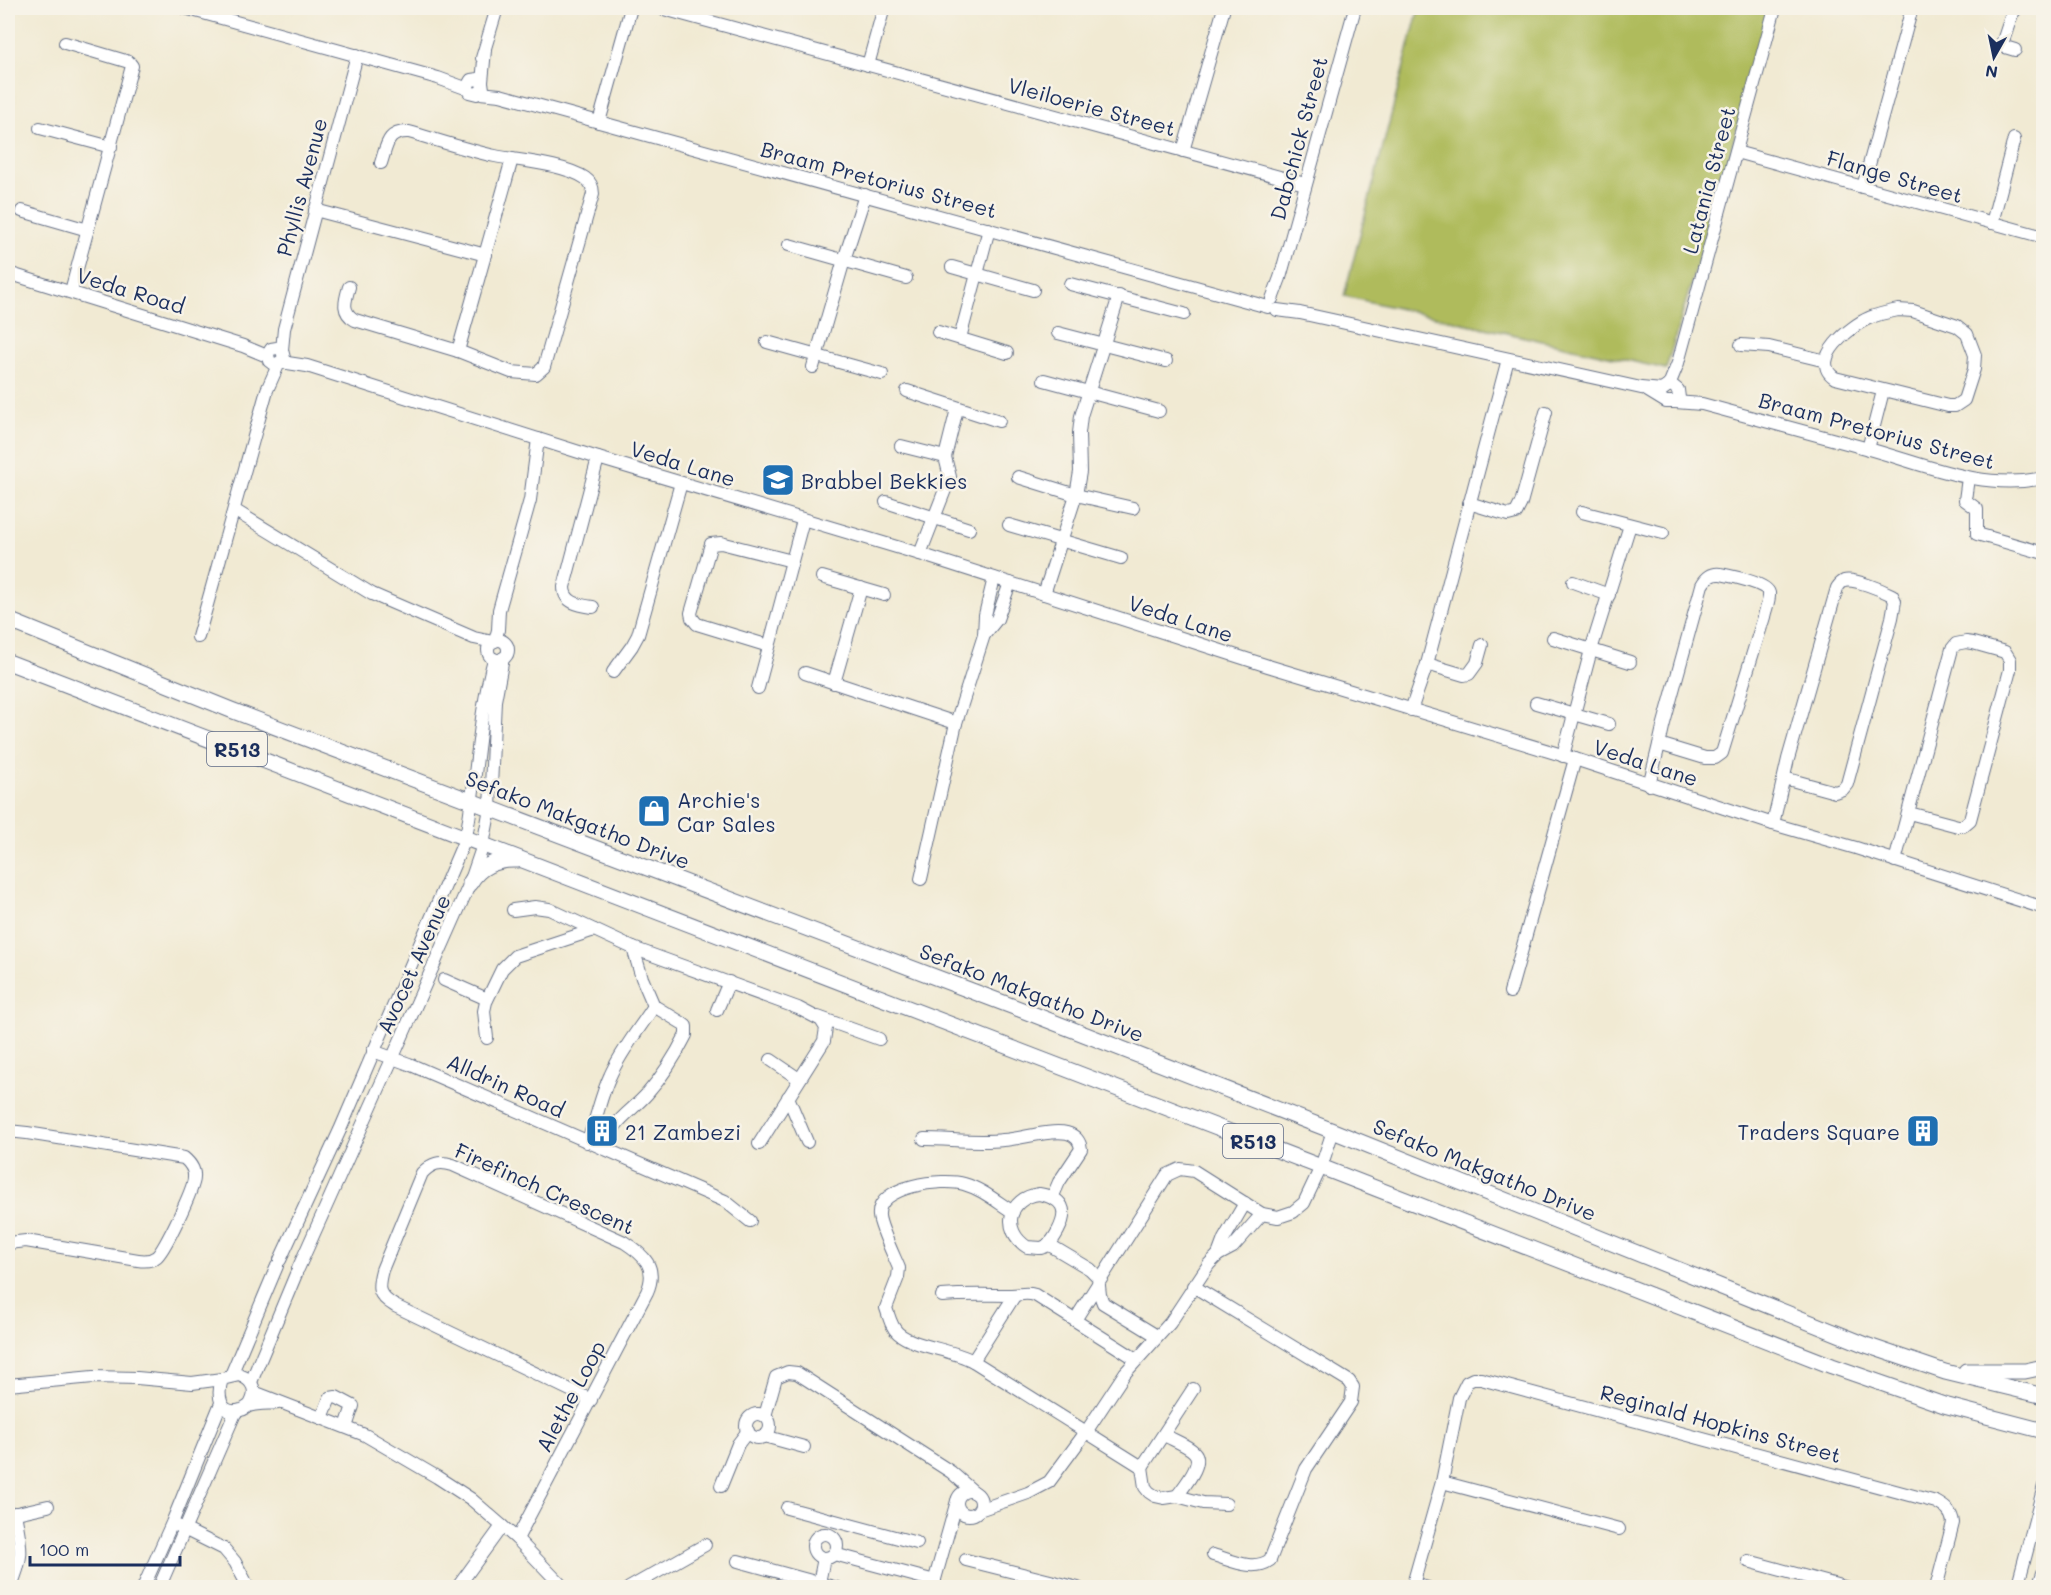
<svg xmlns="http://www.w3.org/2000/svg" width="2051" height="1595" font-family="Mali,sans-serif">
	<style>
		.green { fill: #afbb5c; stroke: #65755d; stroke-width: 1.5 }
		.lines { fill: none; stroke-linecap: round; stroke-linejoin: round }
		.minor-casing { stroke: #667087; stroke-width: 14 }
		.major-casing { stroke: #667087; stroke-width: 17 }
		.minor { stroke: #fff; stroke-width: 12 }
		.major { stroke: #fff; stroke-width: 15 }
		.labels { text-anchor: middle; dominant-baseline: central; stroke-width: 5; stroke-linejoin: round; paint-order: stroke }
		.shield { fill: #f7f3e8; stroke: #5d6a87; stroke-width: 1.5 }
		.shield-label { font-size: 20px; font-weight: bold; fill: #1b2f5e }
		.street-label { font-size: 21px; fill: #1b2f5e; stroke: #f7f3e8 }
		.poi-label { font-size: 21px; fill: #1b2f5e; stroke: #f7f3e8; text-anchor: start }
	</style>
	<rect width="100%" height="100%" fill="#f7f3e8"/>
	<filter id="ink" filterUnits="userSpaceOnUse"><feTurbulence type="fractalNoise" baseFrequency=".0167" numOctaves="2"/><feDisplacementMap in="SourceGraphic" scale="12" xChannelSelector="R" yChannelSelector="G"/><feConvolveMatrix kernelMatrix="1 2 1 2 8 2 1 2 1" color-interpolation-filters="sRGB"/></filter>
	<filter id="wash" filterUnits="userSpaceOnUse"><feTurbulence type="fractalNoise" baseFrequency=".008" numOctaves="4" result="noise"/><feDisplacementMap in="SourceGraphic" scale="24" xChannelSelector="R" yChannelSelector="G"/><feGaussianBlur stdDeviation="1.35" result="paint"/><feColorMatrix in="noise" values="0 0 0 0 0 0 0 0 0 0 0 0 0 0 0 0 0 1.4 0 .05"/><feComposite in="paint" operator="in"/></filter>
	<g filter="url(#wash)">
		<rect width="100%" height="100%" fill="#f1ead3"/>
		<polygon class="green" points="1419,8 1773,8 1666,369 1344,296"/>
	</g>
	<g filter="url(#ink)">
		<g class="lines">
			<g class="minor-casing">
				<g id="minor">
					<polyline points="185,8 438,78 468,89"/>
					<polyline points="660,8 1305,184"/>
					<polyline points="65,43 129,62 132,66 71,291"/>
					<polyline points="2015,50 2005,47 2002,44 2012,14 2017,8"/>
					<polyline points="482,58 497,8"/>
					<polyline points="868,65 883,11"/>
					<polyline points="482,82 478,79 471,80 467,87 469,92 477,94 483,89 482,82 485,50"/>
					<polyline points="480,93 500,95 599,122 1268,307"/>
					<polyline points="599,122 631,8"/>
					<polyline points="40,128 111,147"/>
					<polyline points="1183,151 1224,8"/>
					<polyline points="1736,152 2044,237"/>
					<polyline points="1863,187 1912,8"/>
					<polyline points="315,210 486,255"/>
					<polyline points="22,211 88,230"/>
					<polyline points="1992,223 2014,139"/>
					<polyline points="789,245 906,278"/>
					<polyline points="952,267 1033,290"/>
					<polyline points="8,273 243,346 267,356"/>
					<polyline points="1070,284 1184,314"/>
					<path d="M349,287c-4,14 -8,25 6,33l103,31 53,21 25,2 8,-7 49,-173c0,-7 -2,-12 -8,-16 -21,-14 -65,-17 -90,-22 -29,-6 -58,-16 -86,-24 -22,-1 -22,13 -28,31"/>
					<polyline points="1272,299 1280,278 1355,8"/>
					<polyline points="1277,310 1300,313 1641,388 1662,390"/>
					<path d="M1898,310l15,1 44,15 10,8 8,21 -1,14 -10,31 -9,6h-7l-113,-28c-28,-18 17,-53 34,-60 9,-4 19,-6 29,-8z"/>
					<polyline points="938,332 1007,353"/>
					<polyline points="1058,333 1166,361"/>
					<polyline points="960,338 989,229"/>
					<polyline points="767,342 882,374"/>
					<polyline points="1741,345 1769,347 1826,361"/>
					<polyline points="282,350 277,348 271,349 268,354 269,361 273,364 279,363 284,358 282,350 284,329 357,55"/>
					<polyline points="458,351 512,159"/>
					<polyline points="281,362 307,366 598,458 920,554 1268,666 1575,759 1773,824 1856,848 2044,908"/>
					<polyline points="813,367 844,260 865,195"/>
					<polyline points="1044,380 1159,411"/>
					<polyline points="1662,390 1669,385 1678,363 1775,8"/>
					<polyline points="907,391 999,421"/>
					<polyline points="1648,391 1666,402 1675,402 1679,398 1678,390 1673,386 1669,385"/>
					<path d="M1675,402l27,2c54,15 109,29 163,44 60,16 115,43 179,30"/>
					<polyline points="901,446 945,457"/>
					<polyline points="1868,449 1883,391"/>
					<polyline points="1018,477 1076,495 1133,508"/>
					<polyline points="1968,478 1965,500 1977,509 1977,534 2044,553"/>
					<polyline points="886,502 969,529"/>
					<polyline points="1469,503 1508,515 1516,513 1521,503 1546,412"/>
					<polyline points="234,510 372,594 474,638 493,642"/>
					<polyline points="1582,512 1663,533"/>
					<polyline points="1009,525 1121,558"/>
					<polyline points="920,554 950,477 945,457 957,409"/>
					<polyline points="822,577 884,595"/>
					<polyline points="1573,582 1609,595"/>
					<polyline points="1044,594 1076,495 1080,472 1079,433 1081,416 1119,296"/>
					<path d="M593,607c-14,-2 -29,-4 -29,-20l34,-129"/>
					<polyline points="984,635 997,619 1010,583"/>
					<polyline points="198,637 267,390 279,363"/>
					<polyline points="1553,638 1630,662"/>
					<circle cx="498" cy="650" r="10"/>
					<polyline points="495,641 498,630 499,610 530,500 538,439"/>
					<polyline points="769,646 697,624 692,618 691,613 711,544 721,543 792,561"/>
					<polyline points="1427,664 1464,675 1469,674 1477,663 1482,645"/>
					<polyline points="613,672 632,646 638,635 681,483"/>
					<polyline points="805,673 956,723"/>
					<polyline points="834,683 861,588"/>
					<polyline points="758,688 803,520"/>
					<polyline points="1536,703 1609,724"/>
					<polyline points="1411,710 1427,664 1508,359"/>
					<polyline points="1563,756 1591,650 1630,525"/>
					<path d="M1649,785c5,-20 10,-39 14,-58l39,-142c4,-7 10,-12 18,-11 10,2 47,9 49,19 1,7 -4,17 -5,24l-42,136 -7,5h-10l-46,-14"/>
					<path d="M1773,824l15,-65 49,-171c2,-3 3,-5 7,-7 10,-3 38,9 48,14l3,6 -3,17 -45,166 -4,5 -8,3 -51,-14"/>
					<polyline points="1895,861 1952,649 1956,644 1966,642 1973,643 2005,652 2010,660 2010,670 1970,820 1963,826 1958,826 1909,813"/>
					<polyline points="921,879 956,723 984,635 985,615 994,578"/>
					<polyline points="513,910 535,907 549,909 633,948 798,1008 821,1020 826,1028 824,1041 759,1144"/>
					<polyline points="444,980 487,999"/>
					<polyline points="1510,992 1575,759"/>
					<polyline points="717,1010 729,982"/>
					<polyline points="818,1017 879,1039"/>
					<polyline points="487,1038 484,1011 486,1002 502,969 515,956 594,930"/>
					<polyline points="373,1051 409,1064 725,1201 750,1221"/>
					<polyline points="771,1060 799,1079"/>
					<polyline points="788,1097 807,1142"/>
					<path d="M8,1131l19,2 157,25c6,5 11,11 10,20 0,10 -30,74 -38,79 -5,4 -12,4 -18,3l-112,-19 -18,2"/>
					<path d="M924,1139c26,0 52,4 79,1 18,-1 47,-11 64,-7 8,2 13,8 14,16l-22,33 -7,16"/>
					<path d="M587,1142c10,-22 13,-45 23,-66 11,-25 30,-48 44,-70"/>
					<path d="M604,1149c11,-32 23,-33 43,-55 15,-17 29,-39 39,-59v-9l-4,-3 -28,-17 -12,-28 -9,-30"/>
					<path d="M1039,1194c24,4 30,16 19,37 -4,7 -8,15 -17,17 -4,0 -10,-1 -14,-1 -26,-17 -19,-49 12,-53z"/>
					<polyline points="1048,1244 1090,1269 1098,1277 1100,1295 1103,1303 1157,1336"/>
					<polyline points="1218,1255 1224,1239 1245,1203"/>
					<path d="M280,1260l60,-130 126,-293c11,-59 12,-120 28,-178"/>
					<polyline points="298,1269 393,1057 470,883 483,845 490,808 495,701 503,658"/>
					<path d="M1193,1286l156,95 4,6 -2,15 -45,67 -36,91c-17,12 -39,0 -57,-5"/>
					<polyline points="1015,1295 973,1361 1142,1467 1145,1487 1149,1492 1155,1496 1164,1498 1177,1496 1203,1503 1226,1504"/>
					<path d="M942,1296c23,-2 46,-1 69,-1 10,0 14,-3 24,0l101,64"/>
					<polyline points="1075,1320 1167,1175 1180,1169 1194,1171 1262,1214 1278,1217 1293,1212 1304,1203 1321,1167 1333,1131"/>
					<path d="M973,1361c-21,-12 -59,-14 -75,-28 -7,-6 -9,-17 -12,-25l12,-31 1,-9c-5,-12 -19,-41 -20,-52 -3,-31 65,-38 85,-32 18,5 33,18 49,28"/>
					<polyline points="231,1375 277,1266"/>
					<polyline points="251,1382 296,1274"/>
					<polyline points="8,1385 93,1377 137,1378 192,1383 222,1379"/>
					<polyline points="254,1392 365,1435 437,1477 471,1499 517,1539 564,1588"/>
					<path d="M249,1406c9,-14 5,-26 -10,-31l-17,4c-5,15 -3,38 19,31 3,0 5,-3 8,-4 8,-3 21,-2 29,-3"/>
					<circle cx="758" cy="1426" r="12"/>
					<polyline points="765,1416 776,1377 788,1372 797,1373 951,1472 975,1493"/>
					<polyline points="322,1418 330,1398 336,1397 353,1406 346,1427"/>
					<path d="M1164,1435c9,5 23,10 30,17 11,11 -10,34 -17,44"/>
					<polyline points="764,1436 804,1447"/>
					<polyline points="1142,1467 1193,1389"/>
					<polyline points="1442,1482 1619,1529"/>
					<polyline points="721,1486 738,1444 748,1431"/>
					<circle cx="969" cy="1503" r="12"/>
					<polyline points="787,1508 917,1543"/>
					<polyline points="979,1510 1028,1493 1049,1482 1086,1432 1125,1373 1170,1323 1209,1264 1218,1255 1233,1247 1262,1214"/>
					<polyline points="8,1515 48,1506"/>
					<polyline points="178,1526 224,1549 235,1562 249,1588"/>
					<circle cx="825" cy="1546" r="12"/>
					<path d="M517,1539l130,-247c11,-25 -3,-37 -23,-50l-171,-77c-14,-4 -21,-2 -31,8l-40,97c-5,19 -5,25 13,36l196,94"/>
					<polyline points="834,1554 935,1581"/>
					<polyline points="966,1560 1078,1588"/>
					<polyline points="738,1561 837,1588"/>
					<polyline points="1748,1561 1848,1588"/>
					<polyline points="819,1583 824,1558"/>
					<polyline points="1413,1584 1428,1588"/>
					<polyline points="933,1586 957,1501"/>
					<path d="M10,1588c15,-34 11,-40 5,-75"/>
					<polyline points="143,1588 172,1523 221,1403"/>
					<polyline points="159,1588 236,1411"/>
					<polyline points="457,1588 502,1526"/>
					<polyline points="629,1588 705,1545"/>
					<path d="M1412,1588l30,-106 17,-84 8,-16 6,-3h8l455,123c9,5 16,10 17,21l-17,65"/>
					<polyline points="2017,1588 2044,1486"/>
					<polyline points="2038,1588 2044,1570"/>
				</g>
			</g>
			<g class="major-casing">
				<g id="major">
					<polyline points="8,620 231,710 1022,1010 1333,1131 1866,1345 1945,1372 2044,1396"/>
					<polyline points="8,662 1321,1167 1832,1366 1944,1405 2044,1431"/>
					<path d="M470,883c10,-18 28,-24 48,-23"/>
					<polyline points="1966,1371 2025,1371 2044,1367"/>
				</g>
			</g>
			<use href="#minor" class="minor"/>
			<use href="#major" class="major"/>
		</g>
	</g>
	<defs>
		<g id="school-square" transform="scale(1.725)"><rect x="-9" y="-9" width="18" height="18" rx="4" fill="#1f6fb2" stroke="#f7f3e8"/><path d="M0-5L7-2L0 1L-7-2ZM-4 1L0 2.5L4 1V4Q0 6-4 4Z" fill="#fff"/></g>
		<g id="shop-square" transform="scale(1.725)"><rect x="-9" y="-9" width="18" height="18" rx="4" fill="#1f6fb2" stroke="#f7f3e8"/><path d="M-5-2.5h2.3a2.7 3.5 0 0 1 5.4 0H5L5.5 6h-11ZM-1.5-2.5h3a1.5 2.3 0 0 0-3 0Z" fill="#fff"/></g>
		<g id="building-square" transform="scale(1.725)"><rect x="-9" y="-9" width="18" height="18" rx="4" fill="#1f6fb2" stroke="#f7f3e8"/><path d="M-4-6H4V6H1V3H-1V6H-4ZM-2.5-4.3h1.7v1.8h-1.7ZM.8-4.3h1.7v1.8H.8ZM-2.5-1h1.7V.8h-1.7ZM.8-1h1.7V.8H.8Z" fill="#fff"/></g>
	</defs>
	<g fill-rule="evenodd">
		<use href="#school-square" x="778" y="480"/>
		<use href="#shop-square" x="654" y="811"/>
		<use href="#building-square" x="602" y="1131"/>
		<use href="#building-square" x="1923" y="1131"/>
	</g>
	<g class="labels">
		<g class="shield">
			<rect x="207" y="732" width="60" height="34" rx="4.5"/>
			<rect x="1223" y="1124" width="60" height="34" rx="4.5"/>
		</g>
		<g class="shield-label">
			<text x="237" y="749">R513</text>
			<text x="1253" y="1141">R513</text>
		</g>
		<g class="street-label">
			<text transform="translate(1092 106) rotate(15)">Vleiloerie Street</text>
			<text transform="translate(1298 138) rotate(-75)">Dabchick Street</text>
			<text transform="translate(1895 176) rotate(16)">Flange Street</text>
			<text transform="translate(879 179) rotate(15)">Braam Pretorius Street</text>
			<text transform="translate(1708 180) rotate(-75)">Latania Street</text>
			<text transform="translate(301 187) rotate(-75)">Phyllis Avenue</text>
			<text transform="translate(131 290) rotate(17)">Veda Road</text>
			<text transform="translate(1877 430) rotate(15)">Braam Pretorius Street</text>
			<text transform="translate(683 463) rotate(17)">Veda Lane</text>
			<text transform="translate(1181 618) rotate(18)">Veda Lane</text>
			<text transform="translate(1646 762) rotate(18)">Veda Lane</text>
			<text transform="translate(578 819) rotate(21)">Sefako Makgatho Drive</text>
			<text transform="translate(413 964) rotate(-66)">Avocet Avenue</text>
			<text transform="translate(1032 992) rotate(21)">Sefako Makgatho Drive</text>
			<text transform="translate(506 1085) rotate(24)">Alldrin Road</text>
			<text transform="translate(1485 1169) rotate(22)">Sefako Makgatho Drive</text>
			<text transform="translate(545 1188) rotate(24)">Firefinch Crescent</text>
			<text transform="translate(570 1396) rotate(-62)">Alethe Loop</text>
			<text transform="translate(1721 1423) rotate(15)">Reginald Hopkins Street</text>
		</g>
		<g class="poi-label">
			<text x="801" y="480">Brabbel Bekkies</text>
			<text x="677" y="799">Archie's<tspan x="677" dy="24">Car Sales</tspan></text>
			<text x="625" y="1131">21 Zambezi</text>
			<text x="1900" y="1131" text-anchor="end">Traders Square</text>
		</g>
	</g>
	<rect width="2051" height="1595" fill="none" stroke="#f7f3e8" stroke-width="30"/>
	<g transform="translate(1994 57) rotate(189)" stroke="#f7f3e8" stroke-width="4.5" paint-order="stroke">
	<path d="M0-4.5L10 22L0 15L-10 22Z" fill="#1b2f5e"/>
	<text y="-9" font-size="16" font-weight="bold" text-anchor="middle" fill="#1b2f5e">N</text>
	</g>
	<path d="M30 1556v9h150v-9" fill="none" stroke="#1b2f5e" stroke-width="3"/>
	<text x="39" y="1556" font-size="18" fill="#1b2f5e" stroke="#f7f3e8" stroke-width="4.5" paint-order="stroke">100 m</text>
</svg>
